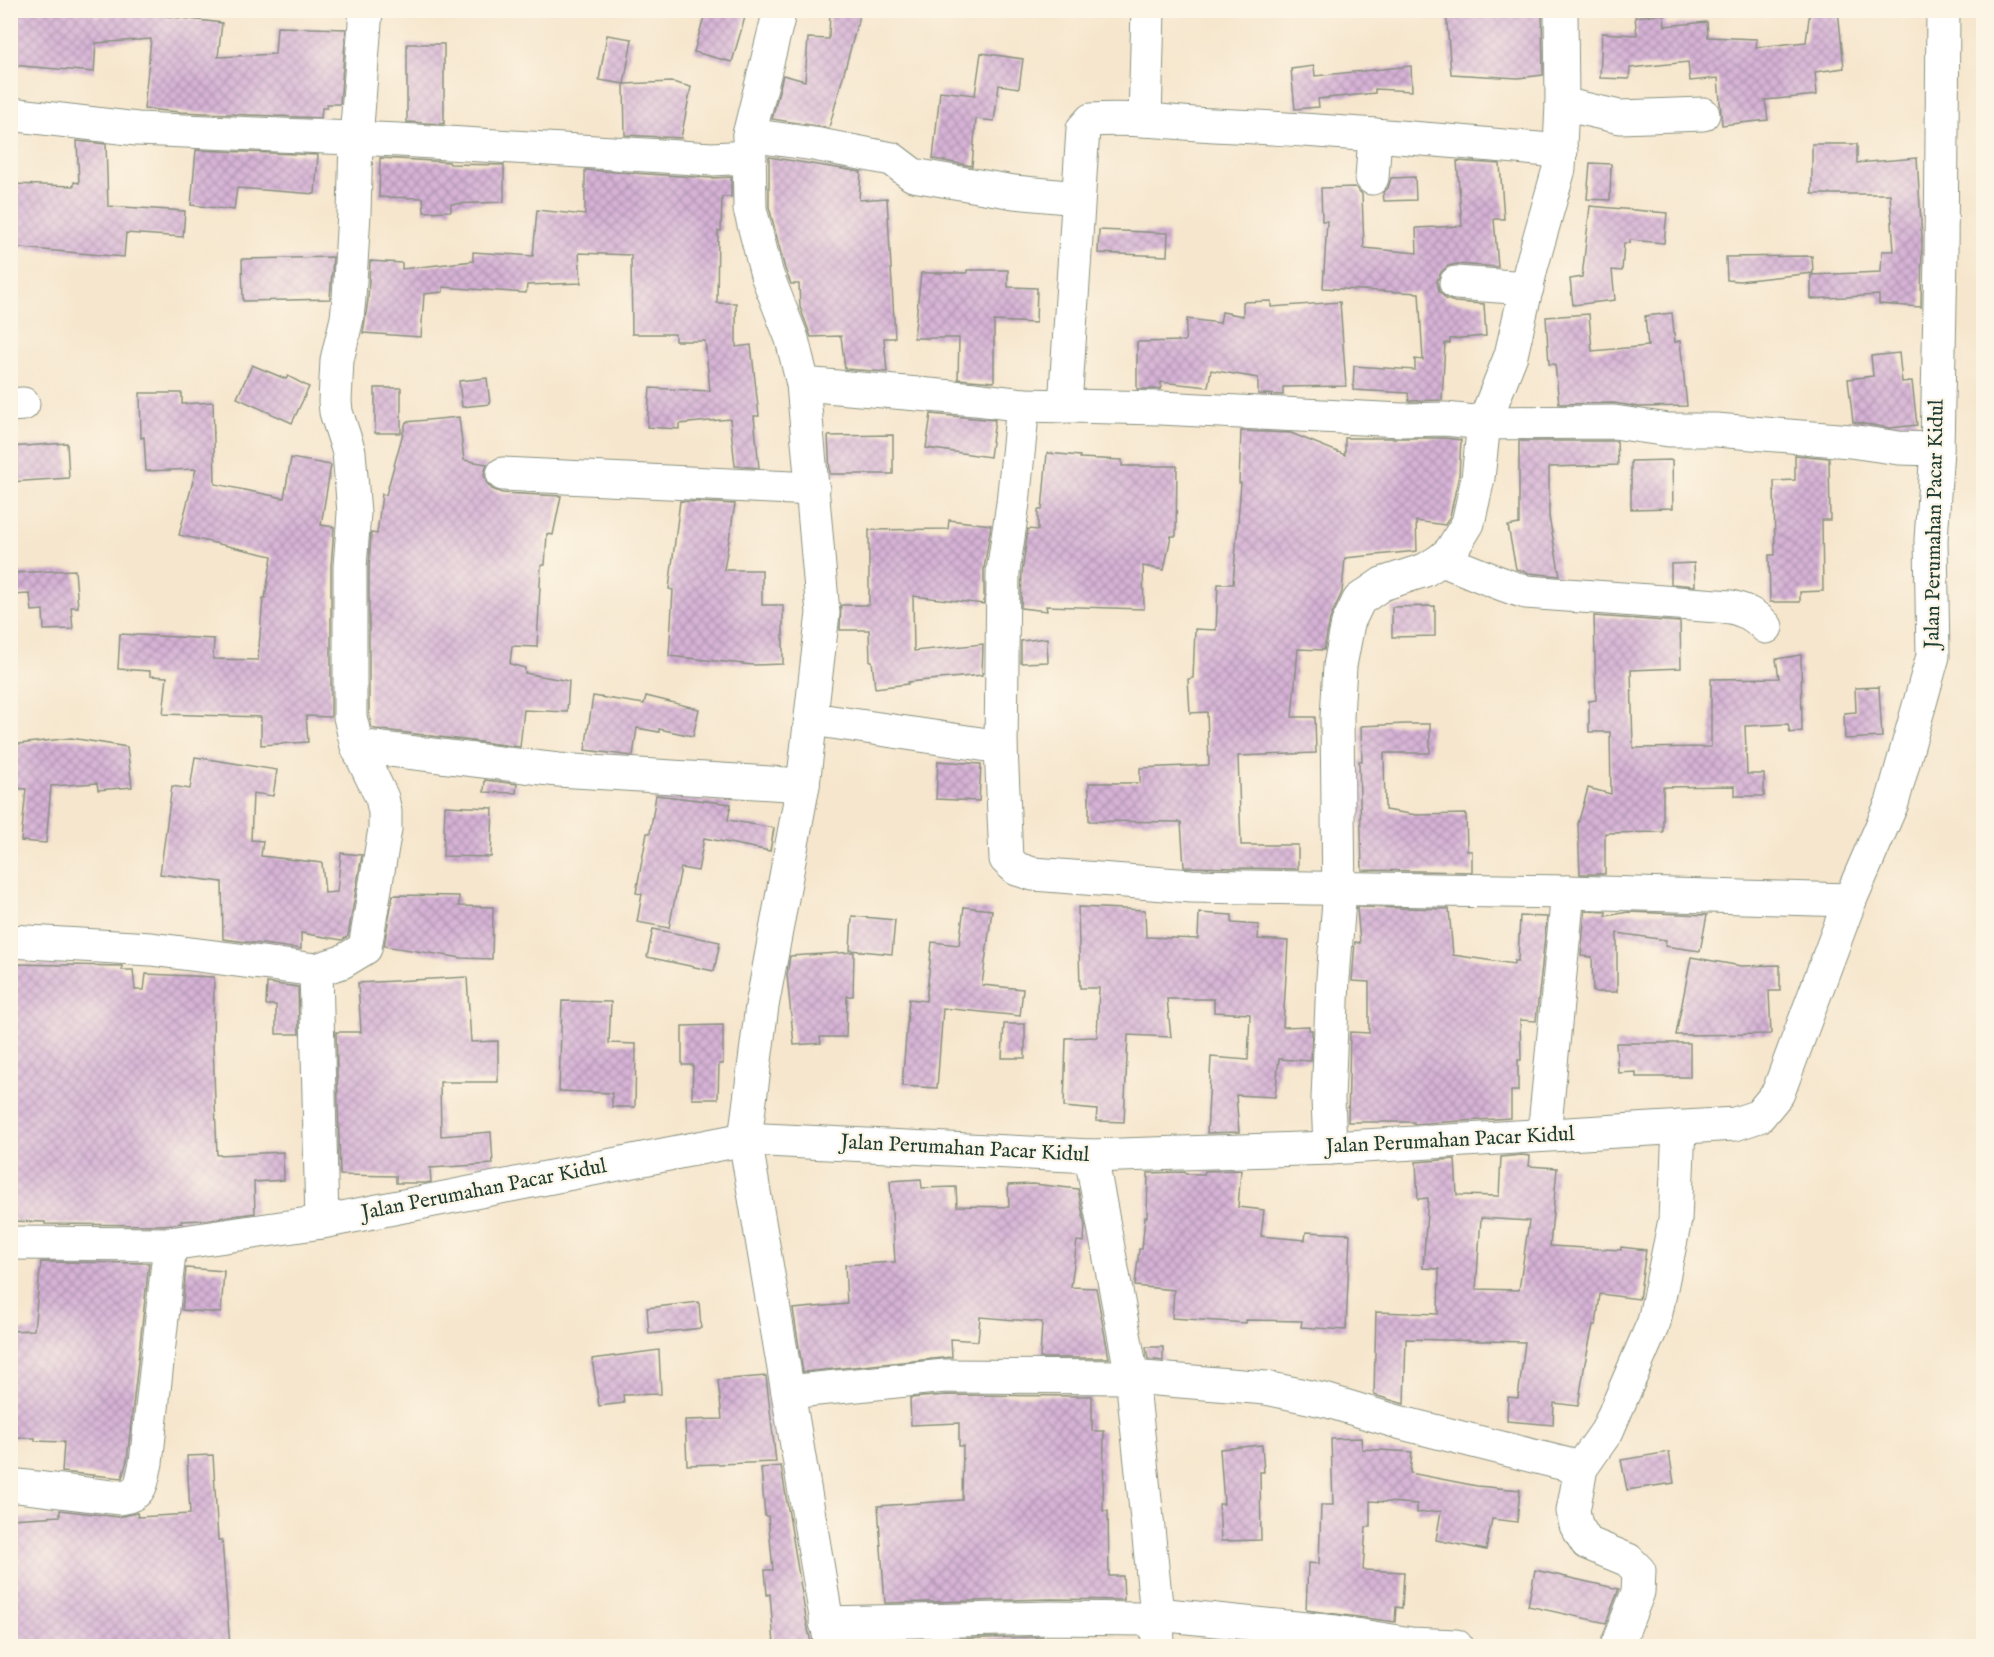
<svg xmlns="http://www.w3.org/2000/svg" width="1994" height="1657" font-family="'IM FELL English',serif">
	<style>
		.building { fill: url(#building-cross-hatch); fill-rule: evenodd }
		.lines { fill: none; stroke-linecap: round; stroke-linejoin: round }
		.minor-casing { stroke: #8a9280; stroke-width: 35 }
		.minor { stroke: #fff; stroke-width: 33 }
		.labels { text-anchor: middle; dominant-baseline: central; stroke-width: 4.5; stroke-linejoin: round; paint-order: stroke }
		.street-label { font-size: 21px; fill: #1f3d34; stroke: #fcf5e5 }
	</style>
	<defs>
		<pattern id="building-cross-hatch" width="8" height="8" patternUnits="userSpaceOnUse" patternTransform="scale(1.5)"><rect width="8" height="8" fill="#d7b3d7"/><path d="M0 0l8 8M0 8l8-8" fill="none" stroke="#ae93af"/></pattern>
	</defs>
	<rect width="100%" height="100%" fill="#fcf5e5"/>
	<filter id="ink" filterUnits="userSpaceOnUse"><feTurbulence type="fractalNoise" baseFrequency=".0167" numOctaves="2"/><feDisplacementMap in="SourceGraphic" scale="12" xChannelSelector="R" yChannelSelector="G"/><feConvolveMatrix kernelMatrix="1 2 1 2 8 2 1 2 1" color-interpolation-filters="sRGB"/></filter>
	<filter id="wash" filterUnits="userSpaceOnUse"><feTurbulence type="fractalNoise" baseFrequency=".008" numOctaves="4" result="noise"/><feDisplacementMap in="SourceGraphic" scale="24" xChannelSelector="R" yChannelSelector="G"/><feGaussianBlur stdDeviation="1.35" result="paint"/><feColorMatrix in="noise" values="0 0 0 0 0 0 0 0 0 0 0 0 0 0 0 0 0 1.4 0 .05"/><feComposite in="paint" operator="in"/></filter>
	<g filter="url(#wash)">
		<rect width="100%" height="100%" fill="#f6e6cd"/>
		<g id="blocks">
			<g class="building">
				<polygon points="10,10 95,10 95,16 158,10 158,15 222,23 218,57 275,54 277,27 346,29 340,104 327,104 327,108 322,108 321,118 181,112 144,109 151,39 96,43 94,72 10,65"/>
				<polygon points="706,10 747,10 732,62 694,52"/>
				<polygon points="830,10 861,10 829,128 772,119 783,75 805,81 808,38 829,39"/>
				<polygon points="1446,10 1542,10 1543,75 1518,78 1451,74"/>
				<polygon points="1810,10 1838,10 1844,68 1815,72 1817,95 1765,100 1768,120 1722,125 1718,78 1690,81 1688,62 1630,68 1629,79 1600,78 1602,33 1637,35 1635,17 1664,14 1665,26 1707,22 1708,37 1757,39 1756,47 1806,42"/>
				<polygon points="607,35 632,39 624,84 672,82 691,87 681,138 625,135 624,84 599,80"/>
				<polygon points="407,44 444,44 444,124 407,122"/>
				<polygon points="981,53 1023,59 1019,88 999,85 994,121 976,119 972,166 933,159 940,91 975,95"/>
				<polygon points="1314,66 1315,76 1411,66 1412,91 1375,89 1375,93 1318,99 1319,107 1295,109 1291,69"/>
				<polygon points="77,141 106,144 108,206 185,211 183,237 126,233 124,257 10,247 10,184 74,186 74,182 79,183"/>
				<polygon points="1812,144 1857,144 1857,163 1917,158 1922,238 1921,307 1879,304 1879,295 1811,299 1811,275 1881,272 1882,251 1894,251 1890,194 1812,194"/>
				<polygon points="196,150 318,155 315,194 237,188 234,210 191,205"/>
				<polygon points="769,157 861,172 859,200 887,198 895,338 884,338 887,372 845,369 841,336 811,337 800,307 799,284 791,284 785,269 769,207"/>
				<polygon points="380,158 449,162 450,164 504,165 504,202 451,204 451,211 424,212 423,198 379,197"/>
				<polygon points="1457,161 1500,164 1504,219 1494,219 1498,267 1457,264 1448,266 1441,272 1437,281 1439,291 1446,299 1455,302 1484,304 1486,336 1450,339 1450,343 1445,343 1442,400 1409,401 1408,393 1353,390 1354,366 1415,370 1415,359 1423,360 1419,293 1323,288 1327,221 1322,221 1321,188 1355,187 1362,194 1364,248 1417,253 1416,228 1462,226"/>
				<polygon points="1590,163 1611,164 1610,200 1587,199"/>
				<polygon points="585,170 711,178 731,177 731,197 722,197 721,231 718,231 717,303 736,303 736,347 751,345 759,416 754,416 759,468 735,466 730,419 679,424 679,429 647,427 650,388 710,391 705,341 675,341 675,334 632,334 631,255 579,253 581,283 527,285 526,293 443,287 443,292 424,294 421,337 363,333 368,300 370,261 402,263 402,269 473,261 473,252 533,256 537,210 585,215"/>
				<polygon points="1415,177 1416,200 1384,201 1383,192 1388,188 1391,178"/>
				<polygon points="1590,206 1667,213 1664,243 1630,240 1630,243 1624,243 1622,271 1612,270 1615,300 1573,305 1570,279 1582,277"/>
				<polygon points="1099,230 1168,233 1167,256 1098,253"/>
				<polygon points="1812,256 1813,273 1739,281 1727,280 1726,257"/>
				<polygon points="333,257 330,299 243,301 242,259"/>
				<polygon points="967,270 1008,270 1008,287 1037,288 1036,323 994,321 994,382 958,379 959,338 914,338 921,273 967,273"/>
				<polygon points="1271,301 1271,307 1340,302 1346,386 1283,387 1283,395 1258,394 1258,378 1211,370 1208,387 1161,382 1161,389 1137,389 1137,342 1185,341 1187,319 1220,323 1222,312 1243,316 1243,302"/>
				<polygon points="1672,313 1675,342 1680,341 1687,406 1639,407 1614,403 1559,404 1555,364 1549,364 1546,317 1589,314 1592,351 1648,346 1645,316"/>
				<polygon points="1899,353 1902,382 1912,381 1917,425 1890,428 1853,422 1848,379 1873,376 1871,356"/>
				<polygon points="252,365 286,379 288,376 309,387 292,423 237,398"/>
				<polygon points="487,378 490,404 462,407 459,381"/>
				<rect x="375" y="388" width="26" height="45"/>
				<polygon points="140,393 182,393 182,404 213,402 215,484 284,498 291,458 331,465 321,525 334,527 331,567 331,717 306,716 308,742 261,745 261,717 163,714 167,677 150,676 150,671 118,669 120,634 214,639 213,659 258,660 263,598 265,598 272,556 179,535 196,469 146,471 144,437 141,438"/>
				<polygon points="931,414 995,420 990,457 926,448"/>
				<polygon points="459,417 464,460 487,464 484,474 486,482 492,489 502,493 561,496 553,535 547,534 545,565 541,565 537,647 512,646 510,664 525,668 525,673 569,681 567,712 524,710 520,747 375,729 372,728 369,715 369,568 371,533 377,534 382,494 386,495 406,422"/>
				<polygon points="1241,431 1291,433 1345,455 1345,438 1444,438 1461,440 1459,475 1450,516 1445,525 1416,521 1417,551 1345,558 1342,592 1330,619 1324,650 1298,649 1292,717 1315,717 1316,753 1238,756 1241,845 1298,845 1298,869 1184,867 1181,822 1089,821 1089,783 1140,783 1140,768 1209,765 1207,712 1190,713 1188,679 1193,678 1195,629 1216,630 1218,584 1233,584 1241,483 1239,483"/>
				<polygon points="893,435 893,474 830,474 828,436"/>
				<polygon points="1519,441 1617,441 1618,465 1549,467 1549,517 1560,576 1529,573 1516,569 1508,526 1519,524"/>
				<polygon points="67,443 69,478 10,482 10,447"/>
				<polygon points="1047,453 1080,456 1080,458 1122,460 1122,466 1177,466 1176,536 1171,536 1164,570 1143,566 1144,609 1046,606 1047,611 1021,608 1022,573 1028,529 1038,530 1038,510 1042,510"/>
				<polygon points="1795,455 1829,458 1830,520 1822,520 1823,591 1800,592 1800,602 1770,602 1769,555 1775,555 1774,481 1795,480"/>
				<polygon points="1672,460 1673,508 1631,509 1631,461"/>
				<polygon points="680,501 735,504 724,570 762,570 762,605 783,605 783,664 753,665 669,656 673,590 669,589"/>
				<polygon points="949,520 991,525 984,569 984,604 913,596 914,651 983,644 982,675 908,682 908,684 875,688 872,661 870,661 869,630 840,630 841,605 869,605 869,530 948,529"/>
				<polygon points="1694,563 1695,586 1671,584 1671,564"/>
				<polygon points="75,570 78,607 71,607 73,629 44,630 43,610 32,611 30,594 10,595 10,573"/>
				<polygon points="1435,606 1435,636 1392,637 1392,607"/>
				<polygon points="1594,616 1680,622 1681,668 1631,670 1633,748 1711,747 1711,679 1779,678 1776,659 1801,655 1802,731 1790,733 1788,724 1745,726 1747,774 1764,774 1764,796 1735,796 1735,786 1663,787 1663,832 1605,833 1605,874 1580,874 1578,824 1588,788 1611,794 1610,732 1589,732 1589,701 1596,700"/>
				<polygon points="1047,638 1048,662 1021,663 1021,641"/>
				<polygon points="1879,687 1882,737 1845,739 1844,713 1856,712 1855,688"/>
				<polygon points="593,696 644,704 646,696 699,709 693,736 659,729 659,732 637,728 633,756 585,750"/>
				<polygon points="1406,724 1430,724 1430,753 1384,753 1385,810 1417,815 1466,814 1467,851 1472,851 1472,872 1362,870 1359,761 1362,761 1361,726"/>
				<polygon points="71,738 127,747 132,787 98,790 97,783 51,786 46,843 21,841 26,789 10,788 10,745"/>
				<polygon points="195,757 277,770 273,796 253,793 251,840 263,841 261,856 322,863 325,893 337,892 341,853 362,855 348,936 342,940 301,933 301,949 223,939 222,882 160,874 172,786 190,789"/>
				<polygon points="938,761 981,764 979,801 936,799"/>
				<polygon points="485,780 517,784 516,793 484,792"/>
				<polygon points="656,795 731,804 728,820 774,828 770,851 704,838 698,871 681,868 669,928 637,922 642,894 636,893 647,833 650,833"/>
				<polygon points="445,806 493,808 491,857 443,856"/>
				<polygon points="393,895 459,896 459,906 493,907 492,959 462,958 384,946"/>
				<polygon points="964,907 992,910 982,985 1023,989 1020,1016 943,1008 937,1088 902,1086 909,999 926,1001 932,942 959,945"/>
				<polygon points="1078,907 1145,910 1146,937 1198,939 1199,913 1232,915 1232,923 1259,925 1258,939 1288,941 1283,1027 1309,1026 1309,1030 1312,1030 1311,1061 1279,1059 1275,1097 1236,1095 1239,1132 1207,1133 1211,1057 1248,1060 1250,1014 1214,1012 1214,999 1167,999 1171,1037 1128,1035 1124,1122 1096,1121 1097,1110 1064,1107 1066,1038 1097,1037 1099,988 1080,988"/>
				<polygon points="1357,907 1449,909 1453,955 1514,964 1514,961 1518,961 1520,916 1547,917 1536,1021 1520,1020 1521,1060 1518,1060 1518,1091 1511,1091 1511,1118 1414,1124 1414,1122 1348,1122 1350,1032 1369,1033 1369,982 1352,981 1355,942 1360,943"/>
				<polygon points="1585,911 1606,912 1606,916 1628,912 1707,915 1700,951 1665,946 1666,940 1617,933 1617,992 1593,992 1592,957 1581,956"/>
				<polygon points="852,916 895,920 892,954 850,950"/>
				<polygon points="653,929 720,942 714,971 647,957"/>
				<polygon points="854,952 853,996 847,996 846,1037 820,1037 821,1043 794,1045 787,975 790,956"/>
				<polygon points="1691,957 1741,966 1780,965 1780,991 1769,991 1771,1034 1676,1035"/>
				<polygon points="10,964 122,966 122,970 133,970 135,990 144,990 146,974 214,977 213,1046 217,1155 283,1152 284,1180 254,1182 255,1213 204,1220 181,1221 182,1223 163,1225 45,1224 45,1222 10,1221"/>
				<polygon points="467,977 471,1042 498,1041 498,1082 440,1082 441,1136 491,1132 493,1164 430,1168 431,1182 425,1183 396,1183 396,1176 340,1175 336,1032 361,1032 358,983"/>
				<polygon points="267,983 298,987 299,1034 276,1034 276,1005 266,1005"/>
				<polygon points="562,1001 611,1002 609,1043 636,1044 635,1107 612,1107 612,1093 559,1091"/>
				<polygon points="1004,1024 1025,1024 1025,1058 1002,1058"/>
				<polygon points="723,1025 723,1064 719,1064 718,1099 692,1099 693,1065 682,1065 682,1026"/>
				<polygon points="1616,1043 1690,1043 1690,1077 1636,1077 1636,1072 1618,1073"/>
				<path d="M1521,1155l9,1 -1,10 28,2 -7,78 71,4v-3l25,3 -7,49 -39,-5 -4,31h-3l-8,38 -7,43 -24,-3 -1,22 -46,-4 1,-24 10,1 7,-56 -119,-3 -2,65 -30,-9 2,-83 62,2 1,-45 -16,-1 5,-70 -10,1 -2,-37 39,-3 2,36 42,1 2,-39zM1481,1218l48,3 -10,69 -43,-1z"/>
				<polygon points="1241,1170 1238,1207 1264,1210 1261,1236 1305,1240 1306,1232 1350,1234 1346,1330 1301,1327 1302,1321 1246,1320 1246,1323 1172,1318 1174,1290 1135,1286 1139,1249 1142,1249 1145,1217 1147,1217 1148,1173 1185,1172 1186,1174 1204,1174 1205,1171"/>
				<polygon points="921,1179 922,1188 956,1187 957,1206 1009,1207 1008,1185 1033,1184 1078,1189 1085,1226 1084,1242 1077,1241 1071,1287 1096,1288 1109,1358 1040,1358 1042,1322 980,1317 978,1341 951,1339 952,1357 803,1372 793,1309 847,1304 845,1265 895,1262 890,1181"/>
				<polygon points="41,1262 149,1263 127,1460 122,1478 62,1472 64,1442 35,1441 35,1438 10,1438 10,1331 34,1330"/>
				<polygon points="186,1268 224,1271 221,1313 182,1310"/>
				<polygon points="699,1302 701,1328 649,1334 647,1308"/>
				<polygon points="1146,1347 1163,1347 1163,1361 1148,1359"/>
				<polygon points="659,1350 661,1394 623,1395 624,1403 599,1406 592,1359"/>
				<polygon points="766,1376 776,1462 687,1465 685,1420 722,1419 718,1380"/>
				<polygon points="946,1395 1092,1396 1092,1431 1104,1431 1103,1511 1108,1511 1109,1576 1123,1576 1124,1600 1051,1599 885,1603 878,1506 962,1500 963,1446 959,1446 959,1423 911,1425 910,1398"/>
				<polygon points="1361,1438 1362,1449 1412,1452 1410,1473 1477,1486 1520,1490 1517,1522 1492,1519 1486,1550 1436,1540 1441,1511 1417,1513 1417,1504 1370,1501 1370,1527 1366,1527 1363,1570 1404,1572 1402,1608 1396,1607 1395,1622 1306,1610 1308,1563 1319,1564 1321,1505 1333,1505 1331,1439"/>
				<polygon points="1262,1445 1264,1472 1260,1472 1261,1540 1221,1541 1219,1504 1224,1504 1220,1449"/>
				<polygon points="1669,1452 1674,1483 1627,1490 1621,1460"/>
				<polygon points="213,1455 218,1540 222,1540 230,1647 10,1647 10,1519 60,1516 60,1510 118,1517 137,1513 138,1517 190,1514 187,1456"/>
				<polygon points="781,1466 807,1624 811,1643 774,1644 770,1594 767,1595 765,1570 773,1570 768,1516 765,1516 761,1468"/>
				<polygon points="1535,1570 1619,1589 1606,1623 1528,1606"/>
				<polygon points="1043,1637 1044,1644 1015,1647 932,1647 931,1639"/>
			</g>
		</g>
	</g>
	<g filter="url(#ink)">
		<use href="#blocks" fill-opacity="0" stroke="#8a9280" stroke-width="1.5"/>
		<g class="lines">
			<g class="minor-casing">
				<g id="minor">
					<polyline points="780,10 749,135 750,209 767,275 792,339 803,384 823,613 803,785 762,1006 745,1139 831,1646"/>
					<polyline points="1562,104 1620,117 1703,114"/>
					<polyline points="10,114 137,129 399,140 712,159 750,157"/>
					<polyline points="1145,120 1148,10"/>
					<polyline points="749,135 814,144 892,159 913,175 1014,192 1078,198"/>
					<polyline points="1372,178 1375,135"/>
					<polyline points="1456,283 1527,288"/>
					<polyline points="803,384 975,399 1023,405 1160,408 1402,420 1445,419 1484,423 1614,422 1669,430 1716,430 1850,441 1899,448 1937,449"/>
					<polyline points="10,405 23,404"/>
					<polyline points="1023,405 1013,503 1003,572 1001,747 1006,859 1017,869 1033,874 1191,886 1568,892 1850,900"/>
					<path d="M1065,406l18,-277 8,-9c41,-3 82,3 123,5 116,5 231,16 347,26"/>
					<polyline points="503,474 813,489"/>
					<path d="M1441,560c29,10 56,24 85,32l205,15c15,4 24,8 35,20"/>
					<polyline points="812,719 1001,747"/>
					<polyline points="357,746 558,770 803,785"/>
					<polyline points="10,941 151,949 316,970 342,962 365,948 385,829 385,812 382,798 357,746 350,717 350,567 354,513 349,452 336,412 335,401 337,360 347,318 349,298 354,213 356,139 366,10"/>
					<polyline points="316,970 322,1222"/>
					<polyline points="1544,1135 1568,892"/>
					<polyline points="1330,1148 1328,1099 1333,978 1339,901 1337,717 1340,666 1348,623 1359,600 1382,584 1425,570 1441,560 1451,551 1468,523 1478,478 1484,423 1511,355 1531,268 1559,169 1562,104 1561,10"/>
					<polyline points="1091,1156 1132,1377 1157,1614 1158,1646"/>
					<polyline points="10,1243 170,1244 322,1222 745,1139 1091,1156 1330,1148 1735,1124 1759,1116 1778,1093 1850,900 1892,803 1933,656 1931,540 1937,449 1941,254 1943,10"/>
					<polyline points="788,1392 945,1376 1132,1377 1266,1388 1328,1401 1398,1422 1581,1468"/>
					<path d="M10,1485l110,13c23,-3 21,-15 26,-35l24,-219"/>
					<polyline points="826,1623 1051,1618 1142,1619 1157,1614 1336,1632 1411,1644 1456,1646"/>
					<polyline points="1617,1646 1638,1592 1639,1571 1628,1560 1587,1543 1576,1525 1573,1511 1581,1468 1607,1431 1654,1322 1675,1220 1679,1127"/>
				</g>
			</g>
			<use href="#minor" class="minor"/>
		</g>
	</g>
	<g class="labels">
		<g class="street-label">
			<text transform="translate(1935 524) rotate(-89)">Jalan Perumahan Pacar Kidul</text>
			<text transform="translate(1450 1141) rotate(-3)">Jalan Perumahan Pacar Kidul</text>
			<text transform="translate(965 1149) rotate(3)">Jalan Perumahan Pacar Kidul</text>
			<text transform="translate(484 1190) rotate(-11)">Jalan Perumahan Pacar Kidul</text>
		</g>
	</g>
	<rect width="1994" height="1657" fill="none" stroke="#fcf5e5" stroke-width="36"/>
</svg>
